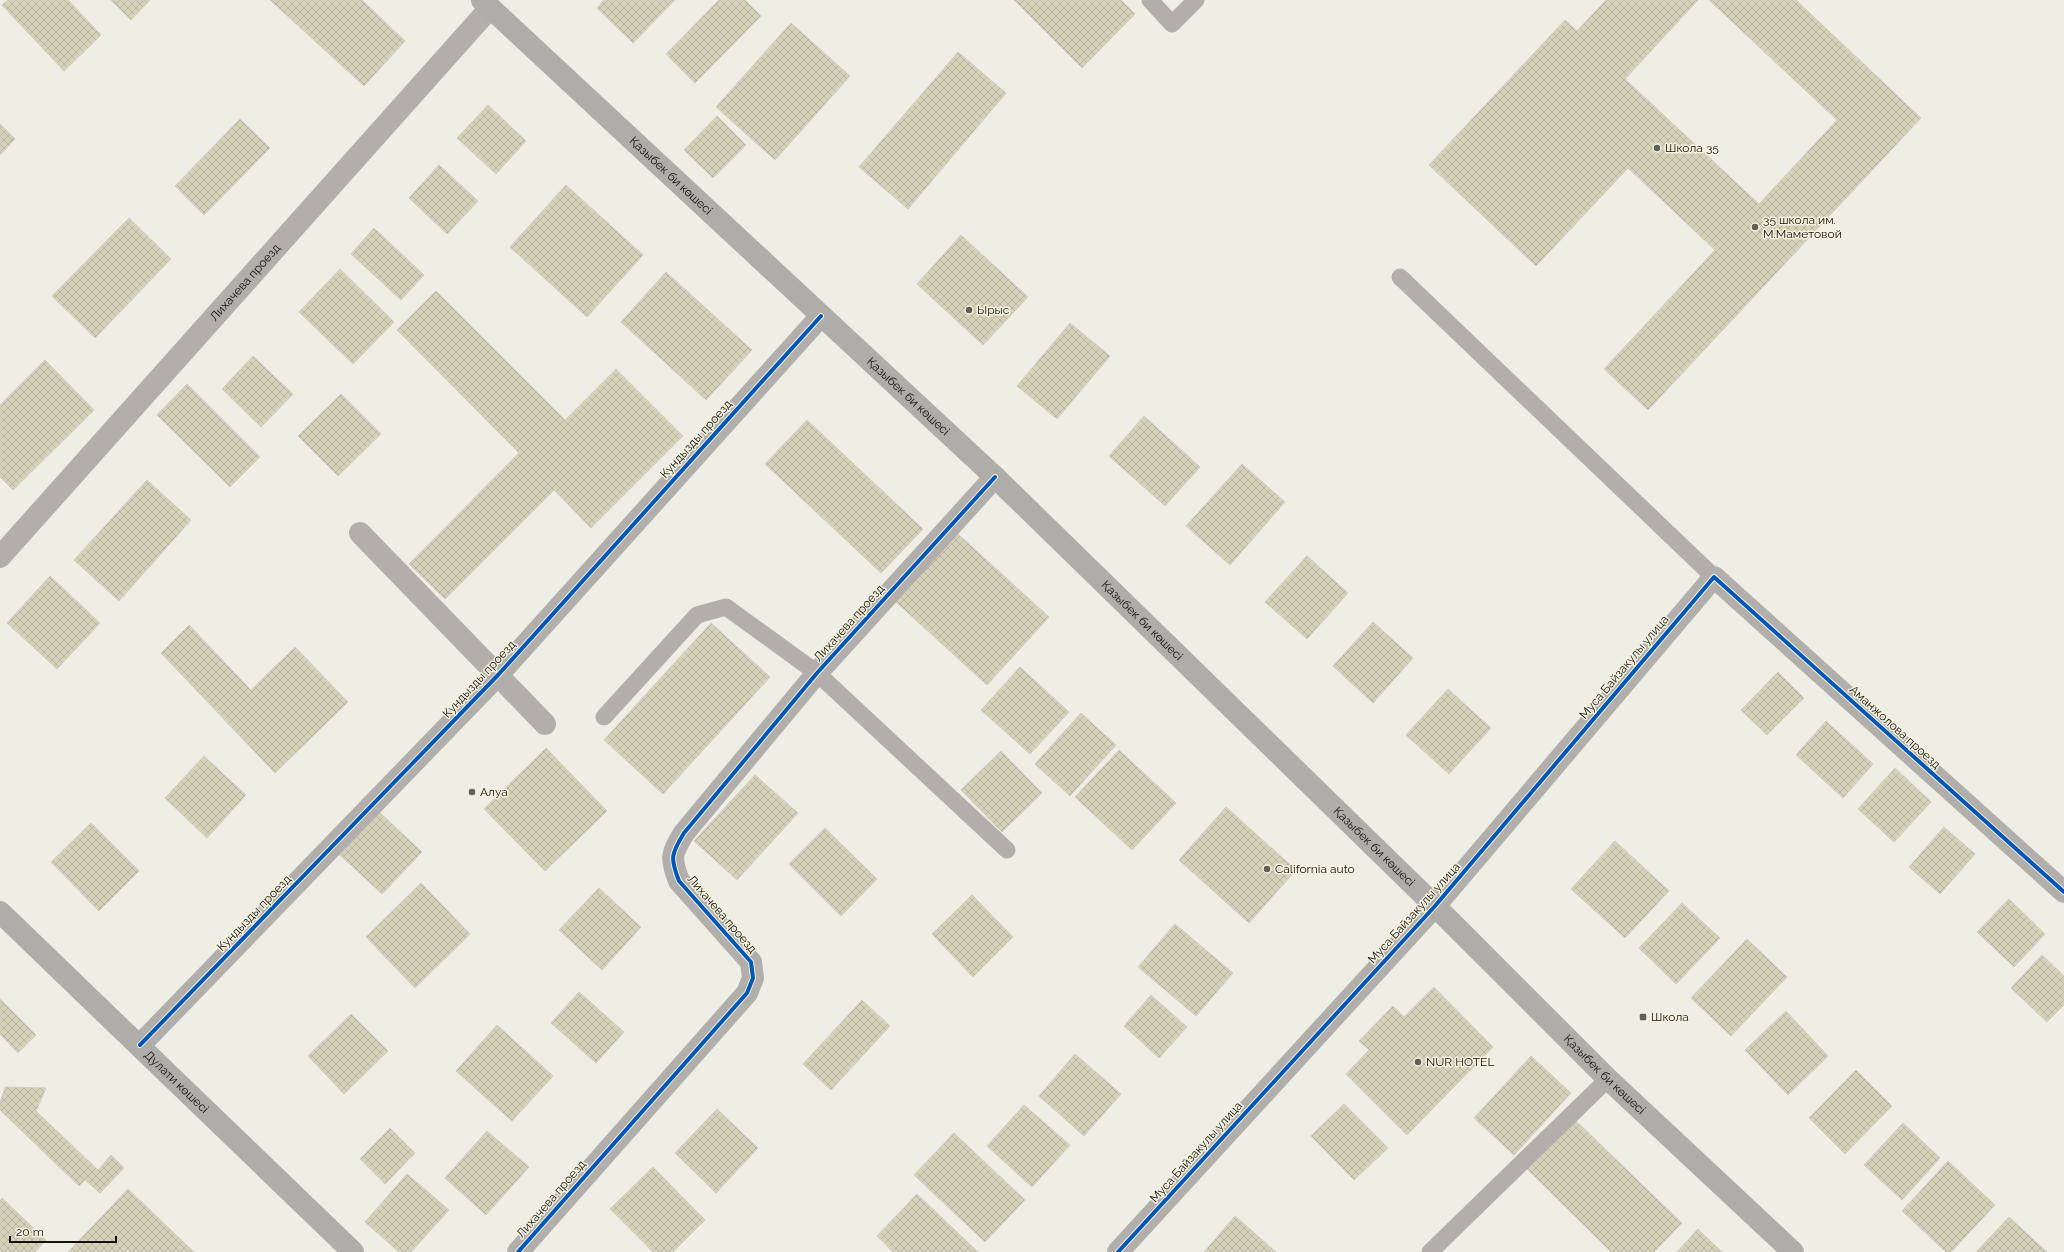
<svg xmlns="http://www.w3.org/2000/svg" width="2064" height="1252" font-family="Raleway,sans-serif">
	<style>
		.building { fill: url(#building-cross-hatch); stroke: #cecdc5 }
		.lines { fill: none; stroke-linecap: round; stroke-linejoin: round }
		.service { stroke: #b1aeac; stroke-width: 17 }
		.minor { stroke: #b1aeac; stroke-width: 22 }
		.secondary { stroke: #afada9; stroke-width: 22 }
		.cycleway-casing { stroke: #f4f1df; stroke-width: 6 }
		.cycleway { stroke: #0057b8; stroke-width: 4 }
		.poi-dot { fill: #5f5e57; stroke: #f4f1df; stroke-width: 1.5 }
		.labels { text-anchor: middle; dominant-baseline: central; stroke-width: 3; stroke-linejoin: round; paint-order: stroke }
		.poi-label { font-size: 12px; fill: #12110b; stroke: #f4f1df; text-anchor: start }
		.street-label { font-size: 12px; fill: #12110b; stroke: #f4f1df }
	</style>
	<defs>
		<pattern id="building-cross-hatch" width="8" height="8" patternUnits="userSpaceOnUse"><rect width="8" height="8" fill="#d6d2ba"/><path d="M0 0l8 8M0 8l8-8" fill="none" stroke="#b7b39f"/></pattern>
	</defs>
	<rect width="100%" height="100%" fill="#efeee4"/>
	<g class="building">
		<polygon points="8,0 68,0 101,35 64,71 2,5"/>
		<polygon points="111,0 150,0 131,20"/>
		<polygon points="270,0 362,0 405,41 364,86"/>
		<polygon points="604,0 675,0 633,43 597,8"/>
		<polygon points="719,0 745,0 761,16 695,83 666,54"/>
		<polygon points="1014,0 1121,0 1135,14 1082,68"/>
		<polygon points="1606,0 1698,0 1625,79 1759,204 1837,120 1709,0 1796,0 1921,118 1648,410 1604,369 1715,250 1628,168 1536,266 1429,165 1565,20 1577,31"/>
		<polygon points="791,23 850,76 775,160 716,107"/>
		<polygon points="958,52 1006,93 908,209 859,167"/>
		<polygon points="488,105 526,141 496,174 457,138"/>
		<polygon points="717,116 746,145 713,178 684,150"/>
		<polygon points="240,119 270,148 204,215 175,186"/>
		<polygon points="0,124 15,139 0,155"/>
		<polygon points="439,165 478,201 447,234 409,198"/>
		<polygon points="566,185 643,255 587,317 510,247"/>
		<polygon points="129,218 171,259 95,338 52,296"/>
		<polygon points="374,228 424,275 401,300 351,254"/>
		<polygon points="961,235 1028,297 983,345 917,284"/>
		<polygon points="340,269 394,322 353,364 299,312"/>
		<polygon points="666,272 752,350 706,400 621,322"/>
		<polygon points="436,291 565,420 616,369 683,436 591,528 554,490 445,599 409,564 519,453 397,330"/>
		<polygon points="1070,323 1110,356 1057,419 1017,386"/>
		<polygon points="253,356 293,394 261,427 222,389"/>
		<polygon points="45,360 94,410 13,490 0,477 0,405"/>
		<polygon points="187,384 260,457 230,487 157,415"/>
		<polygon points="341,394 381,434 338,476 298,436"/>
		<polygon points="1144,416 1200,467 1165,506 1109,456"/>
		<polygon points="807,420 923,529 881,573 765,464"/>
		<polygon points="1242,464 1285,502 1230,565 1186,526"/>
		<polygon points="147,480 191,520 119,601 74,560"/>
		<polygon points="958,534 1049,617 987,685 896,602"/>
		<polygon points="1307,556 1348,593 1307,639 1265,602"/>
		<polygon points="50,576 100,623 57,669 7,623"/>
		<polygon points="1373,622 1413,658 1373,703 1333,666"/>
		<polygon points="711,623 770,677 663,794 604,740"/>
		<polygon points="189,625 251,690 295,647 348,702 275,773 161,653"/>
		<polygon points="1020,667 1069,712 1030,754 981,710"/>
		<polygon points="1778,672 1804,698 1767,735 1741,710"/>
		<polygon points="1448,689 1491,728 1449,774 1406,735"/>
		<polygon points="1081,713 1116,745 1070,796 1035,764"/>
		<polygon points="1826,721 1873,764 1843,798 1796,755"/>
		<polygon points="546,748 607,811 545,871 484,809"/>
		<polygon points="1119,750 1176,803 1132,850 1075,797"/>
		<polygon points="1001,751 1042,793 1002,832 961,790"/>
		<polygon points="204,756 246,795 207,838 165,798"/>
		<polygon points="1895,768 1931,802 1894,842 1858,809"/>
		<polygon points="755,775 798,813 737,880 694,841"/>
		<polygon points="1226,807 1296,870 1249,923 1179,860"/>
		<polygon points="379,812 422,852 382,894 340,855"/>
		<polygon points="91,823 139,871 99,911 51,862"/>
		<polygon points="1944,827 1975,854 1940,894 1909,867"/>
		<polygon points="825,828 877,879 841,916 789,864"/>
		<polygon points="1615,841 1669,891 1625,938 1571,889"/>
		<polygon points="421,883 470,934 415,988 366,937"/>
		<polygon points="599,888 641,927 602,970 559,930"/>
		<polygon points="972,895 1013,937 973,977 932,934"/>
		<polygon points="2009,899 2045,934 2014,967 1977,932"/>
		<polygon points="1682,903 1720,938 1676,984 1639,948"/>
		<polygon points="1175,924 1233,973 1196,1016 1138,967"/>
		<polygon points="1747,939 1787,977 1731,1036 1691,998"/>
		<polygon points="2042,955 2064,976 2064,1005 2047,1022 2011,988"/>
		<polygon points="1434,987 1493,1047 1407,1135 1346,1074 1369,1050 1359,1041 1393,1006 1404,1017"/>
		<polygon points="579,992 624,1032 596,1063 551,1023"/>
		<polygon points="1151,995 1187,1027 1159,1058 1124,1026"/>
		<polygon points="0,999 36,1035 18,1053 0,1034"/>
		<polygon points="862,1000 890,1026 831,1090 803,1064"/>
		<polygon points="1786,1011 1828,1056 1788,1095 1745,1050"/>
		<polygon points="351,1014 388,1051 344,1094 308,1056"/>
		<polygon points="497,1025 553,1076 512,1121 456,1071"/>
		<polygon points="1075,1054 1121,1094 1084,1136 1039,1096"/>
		<polygon points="1531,1056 1571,1093 1514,1155 1474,1118"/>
		<polygon points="1856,1070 1892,1106 1845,1154 1809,1118"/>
		<polygon points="5,1087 46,1088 36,1111 98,1170 111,1155 124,1168 100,1193 85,1180 79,1186 0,1110 0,1103"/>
		<polygon points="1344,1104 1388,1148 1354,1180 1311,1136"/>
		<polygon points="1024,1105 1070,1145 1032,1187 987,1146"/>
		<polygon points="717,1109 758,1148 716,1193 675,1153"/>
		<polygon points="1574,1119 1682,1223 1654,1252 1611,1252 1526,1168"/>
		<polygon points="1903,1123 1940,1158 1902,1200 1864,1165"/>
		<polygon points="390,1128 415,1153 385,1184 360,1159"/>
		<polygon points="487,1131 529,1167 486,1215 445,1178"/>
		<polygon points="954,1133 1025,1200 985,1242 914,1175"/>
		<polygon points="1948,1161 1995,1205 1951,1252 1946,1252 1902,1211"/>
		<polygon points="653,1167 705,1220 673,1252 653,1252 610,1209"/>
		<polygon points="407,1174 449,1210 411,1252 399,1252 365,1222"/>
		<polygon points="128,1189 194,1252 130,1252 127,1250 125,1252 68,1252"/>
		<polygon points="917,1194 978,1252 893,1252 877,1236"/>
		<polygon points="2,1198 46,1240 35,1252 0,1252 0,1201"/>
		<polygon points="1235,1216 1276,1252 1204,1252"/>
		<polygon points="2009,1217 2047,1252 1976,1252"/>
		<polygon points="1698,1229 1722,1252 1677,1252"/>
	</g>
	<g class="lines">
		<g class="service">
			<polyline points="1150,0 1172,24 1196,0"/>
			<polyline points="1400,277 1714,577"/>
			<polyline points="604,717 697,615 726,607 817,673 1007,850"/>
			<polyline points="1430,1252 1608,1079"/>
		</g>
		<g class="minor">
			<polyline points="360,533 545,724"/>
			<path id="s1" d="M0,557l490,-549"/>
			<polyline points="140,1045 498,675 821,316"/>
			<path d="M518,1252l229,-259 6,-15 -2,-16 -72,-81c-9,-23 -8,-27 5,-48l133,-160 178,-196"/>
			<polyline points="1118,1252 1435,906 1714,577 2064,892"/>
		</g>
		<g class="secondary">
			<path id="s2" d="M482,0l513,477 440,429 173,173 185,173"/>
			<path id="s3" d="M0,912l353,340"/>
		</g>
		<g class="cycleway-casing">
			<g id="cycleway">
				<polyline points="140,1045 498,675 821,316"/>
				<path d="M518,1252l229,-259 6,-15 -2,-16 -72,-81c-9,-23 -8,-27 5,-48l133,-160 178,-196"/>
				<polyline points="1118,1252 1435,906 1714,577 2064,892"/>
			</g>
		</g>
		<use href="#cycleway" class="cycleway"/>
	</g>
	<g class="poi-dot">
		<circle cx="1657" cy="148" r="4"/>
		<circle cx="1755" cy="227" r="4"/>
		<circle cx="969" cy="310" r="4"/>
		<circle cx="472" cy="792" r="4"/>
		<circle cx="1267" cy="869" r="4"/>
		<rect x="1639" y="1013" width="8" height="8" rx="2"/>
		<circle cx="1418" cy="1062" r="4"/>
	</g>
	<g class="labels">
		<g class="poi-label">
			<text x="1665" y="148">Школа 35</text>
			<text x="1763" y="220">35 школа им.<tspan x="1763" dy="14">М.Маметовой</tspan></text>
			<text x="977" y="310">Ырыс</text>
			<text x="480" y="792">Алуа</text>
			<text x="1275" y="869">California auto</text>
			<text x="1651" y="1017">Школа</text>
			<text x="1426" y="1062">NUR HOTEL</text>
		</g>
		<g class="street-label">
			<text stroke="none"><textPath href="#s2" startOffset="258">Қазыбек би көшесі</textPath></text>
			<text stroke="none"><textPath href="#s1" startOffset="368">Лихачева проезд</textPath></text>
			<text stroke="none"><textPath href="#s2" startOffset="582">Қазыбек би көшесі</textPath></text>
			<text transform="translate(696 439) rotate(-48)">Кундызды проезд</text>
			<text stroke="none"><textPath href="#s2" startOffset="906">Қазыбек би көшесі</textPath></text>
			<text transform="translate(849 623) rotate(-48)">Лихачева проезд</text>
			<text transform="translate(1624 667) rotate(-50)">Муса Байзакулы улица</text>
			<text transform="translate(479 679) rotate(-47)">Кундызды проезд</text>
			<text transform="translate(1895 727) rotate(42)">Аманжолова проезд</text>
			<text stroke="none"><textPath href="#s2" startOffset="1230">Қазыбек би көшесі</textPath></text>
			<text transform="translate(254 913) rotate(-46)">Кундызды проезд</text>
			<text transform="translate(1414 913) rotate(-48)">Муса Байзакулы улица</text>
			<text transform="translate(722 914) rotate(49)">Лихачева проезд</text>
			<text stroke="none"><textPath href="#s2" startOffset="1554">Қазыбек би көшесі</textPath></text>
			<text stroke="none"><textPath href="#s3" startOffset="245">Дулати көшесі</textPath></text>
			<text transform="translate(1196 1152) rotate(-48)">Муса Байзакулы улица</text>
			<text transform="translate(551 1199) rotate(-49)">Лихачева проезд</text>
		</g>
	</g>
	<path d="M10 1236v6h106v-6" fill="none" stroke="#12110b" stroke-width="2"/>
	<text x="16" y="1236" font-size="12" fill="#12110b" stroke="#f4f1df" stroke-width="3" paint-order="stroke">20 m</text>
</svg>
